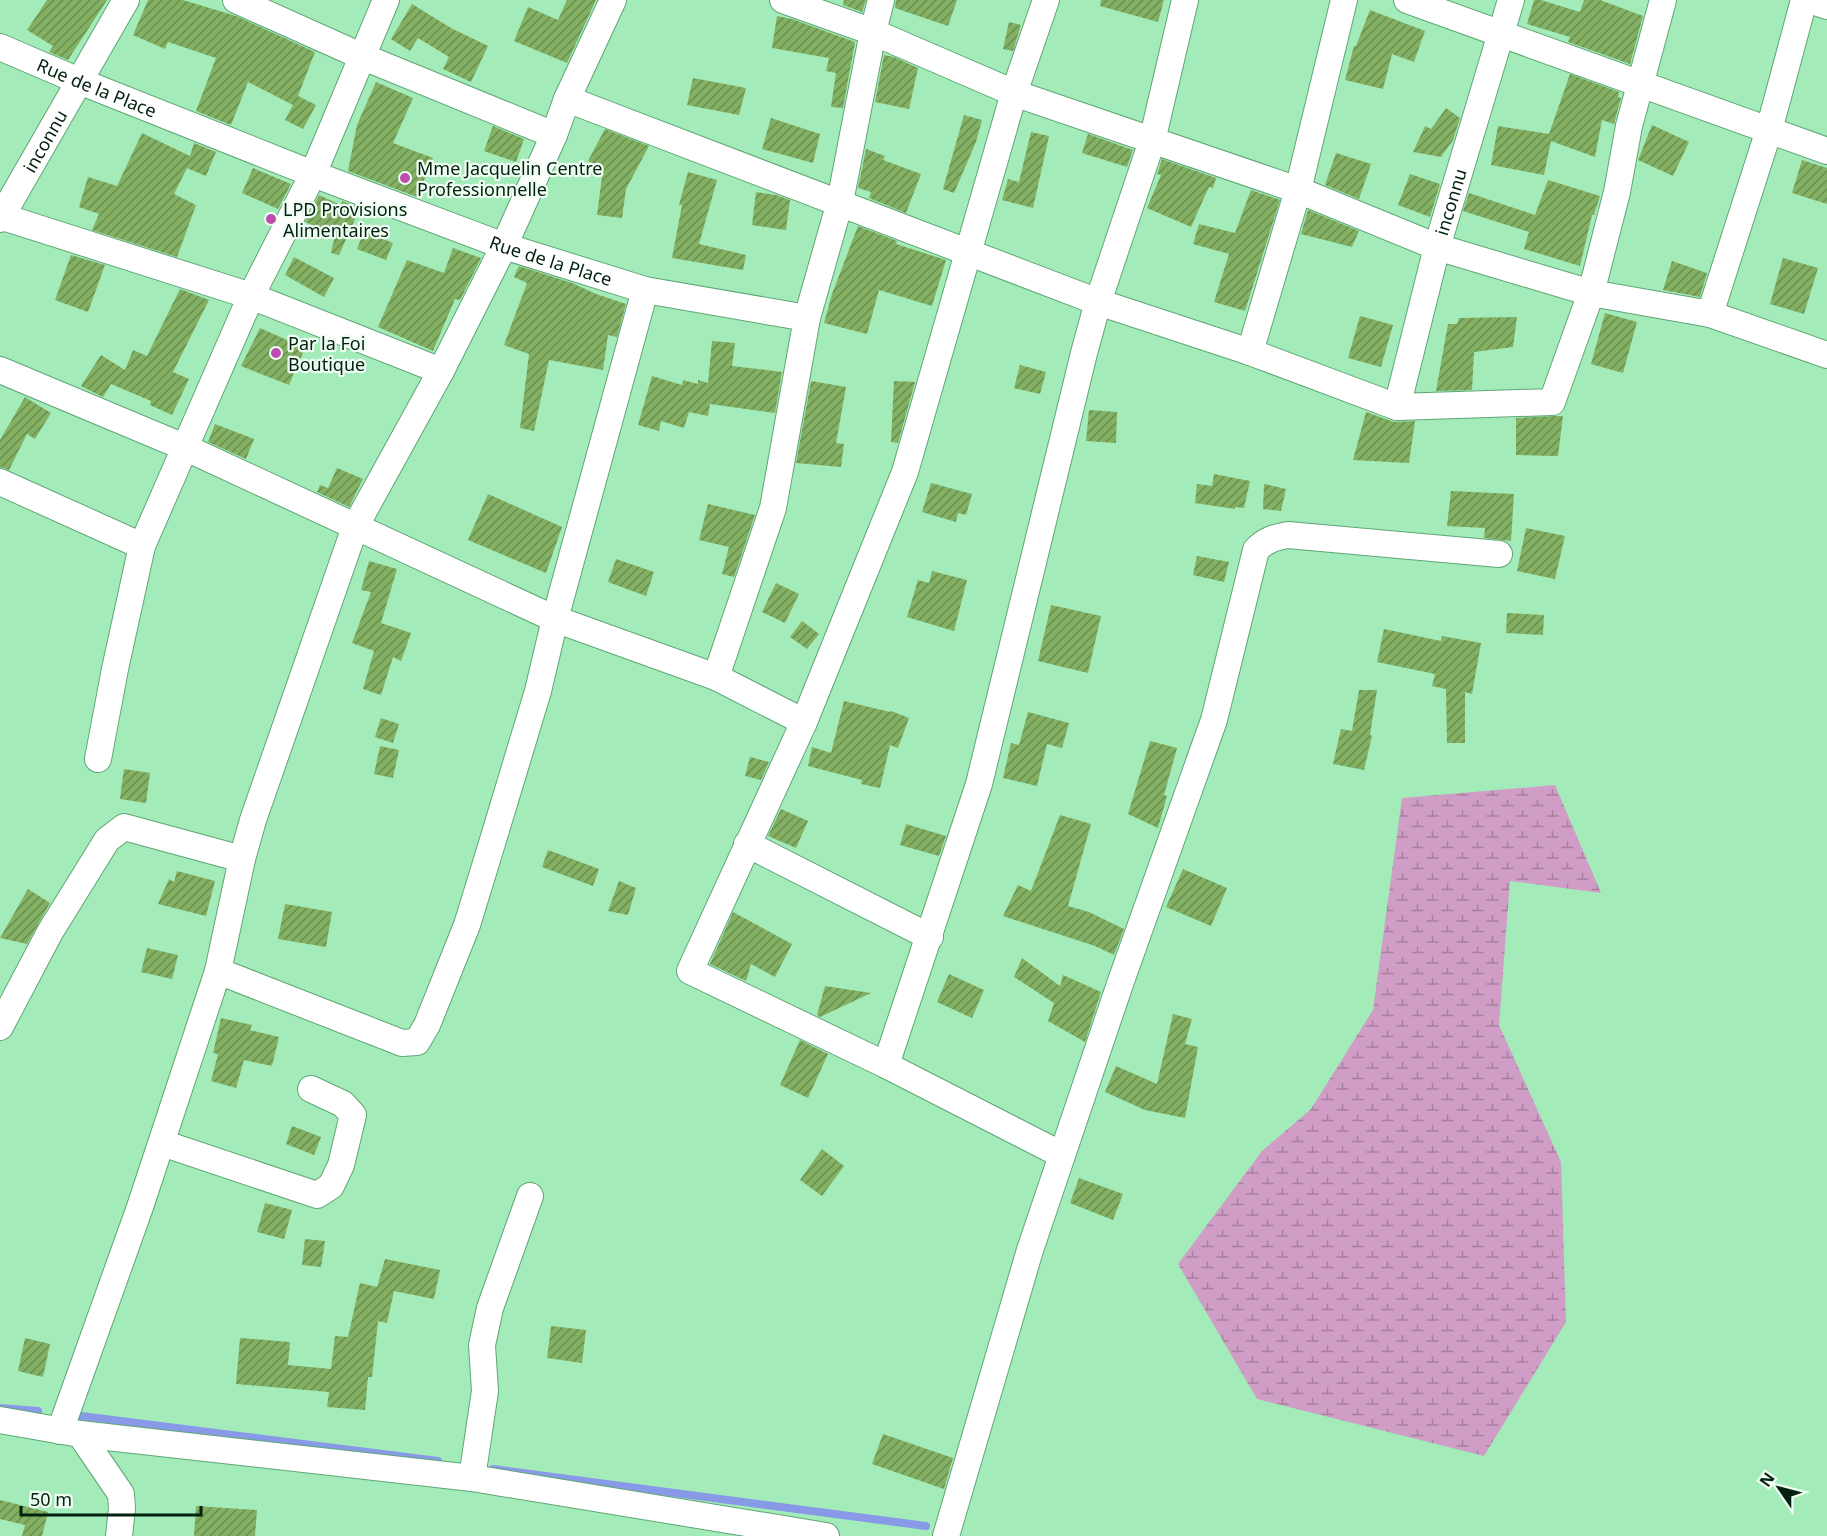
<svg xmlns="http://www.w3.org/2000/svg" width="1827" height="1536" font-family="'Noto Sans',sans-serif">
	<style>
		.wetland { fill: url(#wetland-marsh) }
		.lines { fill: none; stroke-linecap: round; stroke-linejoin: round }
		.stream { stroke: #889ae7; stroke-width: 8 }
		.building { fill: url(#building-hatch) }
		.minor-casing { stroke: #5fa676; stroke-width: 28 }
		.minor { stroke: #fff; stroke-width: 26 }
		.poi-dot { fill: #bc4ead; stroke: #effdf3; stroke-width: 2 }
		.labels { text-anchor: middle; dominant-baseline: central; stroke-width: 4.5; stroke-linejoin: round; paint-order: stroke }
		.street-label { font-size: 18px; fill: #03210f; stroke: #effdf3 }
		.poi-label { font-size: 18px; fill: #03210f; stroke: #effdf3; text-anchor: start }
	</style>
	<defs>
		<pattern id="wetland-marsh" width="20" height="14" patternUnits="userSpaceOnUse" patternTransform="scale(1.5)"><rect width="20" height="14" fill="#d09dc7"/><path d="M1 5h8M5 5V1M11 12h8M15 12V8" fill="none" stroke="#a780a0"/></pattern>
		<pattern id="building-hatch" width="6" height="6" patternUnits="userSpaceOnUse" patternTransform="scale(1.5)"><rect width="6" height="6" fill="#83b063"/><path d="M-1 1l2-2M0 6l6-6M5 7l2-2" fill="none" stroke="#698f50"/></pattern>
	</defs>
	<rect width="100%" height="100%" fill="#a3ecb9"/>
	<polygon class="wetland" points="1555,785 1601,893 1510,881 1499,1025 1561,1162 1566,1322 1484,1456 1257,1399 1178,1264 1262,1151 1311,1109 1373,1010 1402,798"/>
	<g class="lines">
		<g class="stream">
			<polyline points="0,1408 38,1411"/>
			<polyline points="73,1415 438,1461"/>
			<polyline points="493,1469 926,1526"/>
		</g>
	</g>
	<g class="building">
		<polygon points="47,0 107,0 68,60 49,52 53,46 27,30"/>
		<polygon points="148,0 183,0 236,16 315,52 298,96 316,105 303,129 285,120 293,105 248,82 231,125 196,111 216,58 168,42 165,49 133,35"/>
		<polygon points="567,0 596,0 567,63 514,41 528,7 558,20"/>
		<polygon points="844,0 866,0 862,12 843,5"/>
		<polygon points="896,0 957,0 948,26 895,8"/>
		<polygon points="1101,0 1164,0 1158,22 1100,6"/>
		<polygon points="1534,0 1541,0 1580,12 1584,0 1600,0 1643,16 1630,64 1568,42 1570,37 1527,24"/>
		<polygon points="412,4 451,28 488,46 471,82 443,69 449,57 418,38 410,51 391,39"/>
		<polygon points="1370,10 1425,31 1414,62 1392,54 1383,89 1345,80 1354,46 1356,46"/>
		<polygon points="777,16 792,19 855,42 843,108 831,107 836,73 826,71 829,58 772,48"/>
		<polygon points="1009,22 1021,25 1013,51 1003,49"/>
		<polygon points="884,55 894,57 918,68 909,109 875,102"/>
		<polygon points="1570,74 1619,92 1618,97 1621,98 1614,124 1602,120 1595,157 1551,141 1544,175 1491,165 1498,126 1549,134"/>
		<polygon points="693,78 746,88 739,115 687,105"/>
		<polygon points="376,82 413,98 393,143 433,158 417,197 348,171 357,125"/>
		<polygon points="1446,108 1460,118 1453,140 1441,157 1413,152 1425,126 1431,129"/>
		<polygon points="964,115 982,120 976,142 954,193 943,189"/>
		<polygon points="771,118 820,134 813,163 762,149"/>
		<polygon points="1652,125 1689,142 1673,176 1638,160"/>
		<polygon points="493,126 524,139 516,162 484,151"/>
		<polygon points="605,129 649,146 626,189 622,218 597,215 603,169 588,161"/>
		<polygon points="1031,132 1049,136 1033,208 1002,200 1008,179 1019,182"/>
		<polygon points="142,133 190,156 194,143 216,152 206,176 187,168 174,194 196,205 177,257 92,230 99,214 79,207 88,177 117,186"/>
		<polygon points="1088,134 1133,150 1127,167 1082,153"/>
		<polygon points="866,149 885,156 883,160 921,174 906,213 869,198 871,192 858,188"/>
		<polygon points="1336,153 1371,164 1359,199 1325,185"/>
		<polygon points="1162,159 1216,178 1213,188 1209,187 1191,227 1147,208 1161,175 1157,174"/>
		<polygon points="1802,160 1827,168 1827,204 1792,193"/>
		<polygon points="253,168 291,184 278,209 242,193"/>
		<polygon points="688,172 717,180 699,244 746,255 743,270 672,258 682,205 679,205"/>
		<polygon points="1410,174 1440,184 1430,217 1398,205"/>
		<polygon points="1548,180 1600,196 1594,215 1592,215 1580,266 1524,249 1529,232 1463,211 1469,193 1535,215"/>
		<polygon points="1251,190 1280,200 1245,311 1214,302 1229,254 1193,244 1199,224 1235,233"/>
		<polygon points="756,192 776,195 790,200 786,230 752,225"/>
		<polygon points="319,195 341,205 342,201 360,208 339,255 331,253 335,235 305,222"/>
		<polygon points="1308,210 1359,231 1352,247 1301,234"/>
		<polygon points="858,226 897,241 896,244 946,260 932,306 879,290 867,334 824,323 832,294"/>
		<polygon points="364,231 393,243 386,260 357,249"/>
		<polygon points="453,248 481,258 460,300 455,299 433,351 378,327 407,260 444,273"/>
		<polygon points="71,255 105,265 88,312 55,300"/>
		<polygon points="294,257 334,278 324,297 285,275"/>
		<polygon points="1783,258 1818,268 1804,314 1770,304"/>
		<polygon points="1672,261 1707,273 1700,297 1663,290"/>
		<polygon points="519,266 572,283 596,294 626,304 617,337 608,335 603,370 549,360 534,431 520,428 529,354 504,345 527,283 514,277"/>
		<polygon points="180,289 209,300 173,372 189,379 172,415 150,405 151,401 111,384 103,397 81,386 101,355 125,370 133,350 147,356"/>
		<polygon points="1605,313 1637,322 1623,373 1591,364"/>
		<polygon points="1360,316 1393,325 1381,367 1348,358"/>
		<polygon points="1517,317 1513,347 1474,352 1472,390 1436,391 1448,324 1457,324 1459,318"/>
		<polygon points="260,328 305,348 289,385 241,366"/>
		<polygon points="712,341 735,343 732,366 782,372 775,413 710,404 708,416 689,412 684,428 661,421 659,431 638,425 652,376 682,385 683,380 698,384 698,380 708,383"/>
		<polygon points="1020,365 1046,372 1040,394 1014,388"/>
		<polygon points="811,381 846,387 836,443 844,444 841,467 796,463"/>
		<polygon points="894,381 915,382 898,443 891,442"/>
		<polygon points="25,397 51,413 35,439 27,434 9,470 0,467 0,440"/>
		<polygon points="1089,410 1117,412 1116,443 1086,441"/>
		<polygon points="1366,412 1394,422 1415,421 1409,463 1353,460"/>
		<polygon points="1555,416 1563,416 1558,456 1516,455 1516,418"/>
		<polygon points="215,424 254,439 246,459 208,442"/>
		<polygon points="337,468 363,479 349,507 317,492 320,485 328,488"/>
		<polygon points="1214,474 1250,481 1244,508 1235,507 1235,509 1195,503 1197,484 1212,486"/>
		<polygon points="931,483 972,494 966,515 958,513 956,522 922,512"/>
		<polygon points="1264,484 1286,489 1281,511 1263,509"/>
		<polygon points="1451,491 1514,494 1511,541 1484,538 1485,528 1447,526"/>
		<polygon points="488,494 562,527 546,573 468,540"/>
		<polygon points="708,504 755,515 734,577 722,574 729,547 699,540"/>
		<polygon points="1526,528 1565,536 1555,579 1517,571"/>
		<polygon points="1197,556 1229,562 1224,582 1193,575"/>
		<polygon points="616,559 654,572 646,596 608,582"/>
		<polygon points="369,561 397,569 381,623 411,633 401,661 393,657 381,695 363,689 374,651 352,643 371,592 361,590"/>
		<polygon points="932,571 967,580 954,631 907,617 918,580 929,583"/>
		<polygon points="776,583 799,594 785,623 762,612"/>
		<polygon points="1051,605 1101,616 1088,673 1038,661"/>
		<polygon points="1507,613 1544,615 1543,635 1506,633"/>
		<polygon points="802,621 819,634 807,649 790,637"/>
		<polygon points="1384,629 1441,641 1442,636 1481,643 1472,694 1465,692 1465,743 1447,743 1446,689 1432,686 1435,674 1377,662"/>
		<polygon points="1359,690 1377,690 1370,735 1372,736 1364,770 1333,764 1341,729 1352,731"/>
		<polygon points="844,701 890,712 891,711 909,718 898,748 890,745 880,788 861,784 862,780 808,766 812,747 831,753"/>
		<polygon points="1028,712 1069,723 1062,748 1047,744 1037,786 1003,778 1011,743 1019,745"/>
		<polygon points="381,718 399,724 393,743 375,737"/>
		<polygon points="1150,741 1177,748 1164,795 1167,796 1158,828 1128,814"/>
		<polygon points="380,746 399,750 393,778 374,774"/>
		<polygon points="750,757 769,762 761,780 745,776"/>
		<polygon points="124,769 150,773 146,803 120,799"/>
		<polygon points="781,809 808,821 796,848 768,836"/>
		<polygon points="1060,815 1091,824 1068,906 1089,912 1124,929 1114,955 1095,946 1003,916 1018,885 1031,891"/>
		<polygon points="906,824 946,836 939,856 900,845"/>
		<polygon points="548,850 599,869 593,886 542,867"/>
		<polygon points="1183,869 1227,888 1211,926 1166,907"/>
		<polygon points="177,871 215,881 206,916 158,904 169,879 174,882"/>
		<polygon points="619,881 636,888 628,915 608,911"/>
		<polygon points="28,889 50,903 27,944 0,938"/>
		<polygon points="285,904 332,912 326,947 278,939"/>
		<polygon points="733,912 792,944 775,977 751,964 746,981 710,964"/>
		<polygon points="147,948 178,955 172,979 141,972"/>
		<polygon points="1022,958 1060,986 1063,975 1101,992 1085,1042 1048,1021 1054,1003 1014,977"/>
		<polygon points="949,974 984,990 972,1018 937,1002"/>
		<polygon points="825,986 871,993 820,1017 817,1015"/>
		<polygon points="1173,1014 1192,1019 1185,1044 1198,1047 1185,1118 1145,1110 1105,1092 1116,1066 1157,1084"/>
		<polygon points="221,1018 252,1025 250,1030 279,1037 272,1066 244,1060 236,1088 211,1081 218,1054 213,1053"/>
		<polygon points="800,1040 828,1054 808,1098 780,1085"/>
		<polygon points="292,1126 321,1137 314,1155 286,1144"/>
		<polygon points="822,1149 844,1166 822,1196 800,1180"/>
		<polygon points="1079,1178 1123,1194 1113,1220 1070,1203"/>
		<polygon points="265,1203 292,1210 284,1239 257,1232"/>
		<polygon points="305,1239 325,1241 321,1267 302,1265"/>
		<polygon points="385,1259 440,1270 434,1299 394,1291 387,1323 378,1321 372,1377 368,1377 365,1410 327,1407 329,1392 236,1384 240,1338 290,1342 288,1365 331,1369 335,1336 348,1337 360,1283 377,1287"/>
		<polygon points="551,1326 586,1330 582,1363 547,1358"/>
		<polygon points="25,1338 50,1344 43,1377 18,1371"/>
		<polygon points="883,1434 953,1458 944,1489 872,1464"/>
		<polygon points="0,1500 48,1512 42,1536 22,1536 25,1525 0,1519"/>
		<polygon points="196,1506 257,1510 255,1536 194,1536"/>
	</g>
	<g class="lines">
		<g class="minor-casing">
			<g id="minor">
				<polyline points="236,0 361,56 554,135"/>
				<polyline points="783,0 873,32 1014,93 1298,190 1437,247 1591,293 1710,314 1827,355"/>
				<polyline points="1407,0 1827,151"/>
				<polyline points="1809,0 1827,6"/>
				<path id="s1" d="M0,47l79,34 234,93 191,72 141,44 162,28 33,-116 33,-170 8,-32"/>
				<polyline points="567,99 1098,302 1250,352 1397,407 1552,402 1591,293 1617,192 1629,126 1663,0"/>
				<polyline points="0,216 251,296 441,371"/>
				<path id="s2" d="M0,219l126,-219"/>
				<polyline points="1710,314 1769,130 1804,0"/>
				<polyline points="1250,352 1298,190 1344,0"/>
				<polyline points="0,370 184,447 555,619 716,677 773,508 807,318"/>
				<path id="s3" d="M1397,407l40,-160 74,-247"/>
				<polyline points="0,482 142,546"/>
				<polyline points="716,677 804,722 905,472 1014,93 1046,0"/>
				<polyline points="804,722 690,971 886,1065 1062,1155"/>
				<polyline points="98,759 115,669 142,546 251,296 313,174 386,0"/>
				<polyline points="747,844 930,937"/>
				<polyline points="218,971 402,1043 417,1042 427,1025 467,925 493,840 538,691 555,619 645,290"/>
				<polyline points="0,1027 50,932 107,840 124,827 242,859"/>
				<polyline points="886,1065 979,784 1084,353 1098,302 1152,141 1185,0"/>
				<polyline points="162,1143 317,1195 331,1186 341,1165 353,1115 343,1104 311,1089"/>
				<polyline points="0,1420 80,1434 472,1478 826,1536"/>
				<polyline points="60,1431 140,1207 218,971 242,859 253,820 355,527 441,371 504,246 554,135 567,99 613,0"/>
				<polyline points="80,1434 121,1494 122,1508 119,1536"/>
				<polyline points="472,1478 485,1391 482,1345 490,1308 530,1196"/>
				<path d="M946,1536l84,-286 91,-269 93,-261 42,-170c9,-10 20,-13 32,-15l211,19"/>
			</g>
		</g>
		<use href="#minor" class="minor"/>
	</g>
	<g class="poi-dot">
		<circle cx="405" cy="178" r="6"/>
		<circle cx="271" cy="219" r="6"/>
		<circle cx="276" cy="353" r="6"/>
	</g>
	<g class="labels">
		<g class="street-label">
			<text stroke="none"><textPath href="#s1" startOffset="105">Rue de la Place</textPath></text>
			<text stroke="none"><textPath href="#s2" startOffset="90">inconnu</textPath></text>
			<text stroke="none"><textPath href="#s3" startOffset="212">inconnu</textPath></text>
			<text stroke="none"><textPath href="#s1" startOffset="591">Rue de la Place</textPath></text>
		</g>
		<g class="poi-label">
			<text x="417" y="168">Mme Jacquelin Centre<tspan x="417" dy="21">Professionnelle</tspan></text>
			<text x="283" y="209">LPD Provisions<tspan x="283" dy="21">Alimentaires</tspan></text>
			<text x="288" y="343">Par la Foi<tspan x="288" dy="21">Boutique</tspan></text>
		</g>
	</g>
	<g transform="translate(1779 1488) rotate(305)" stroke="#effdf3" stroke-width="4.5" paint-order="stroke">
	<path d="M0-4.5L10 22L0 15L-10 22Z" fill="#03210f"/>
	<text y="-9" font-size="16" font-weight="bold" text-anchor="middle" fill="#03210f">N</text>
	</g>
	<path d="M21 1506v9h180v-9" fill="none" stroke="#03210f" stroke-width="3"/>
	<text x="30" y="1506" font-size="18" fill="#03210f" stroke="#effdf3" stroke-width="4.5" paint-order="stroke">50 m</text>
</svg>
